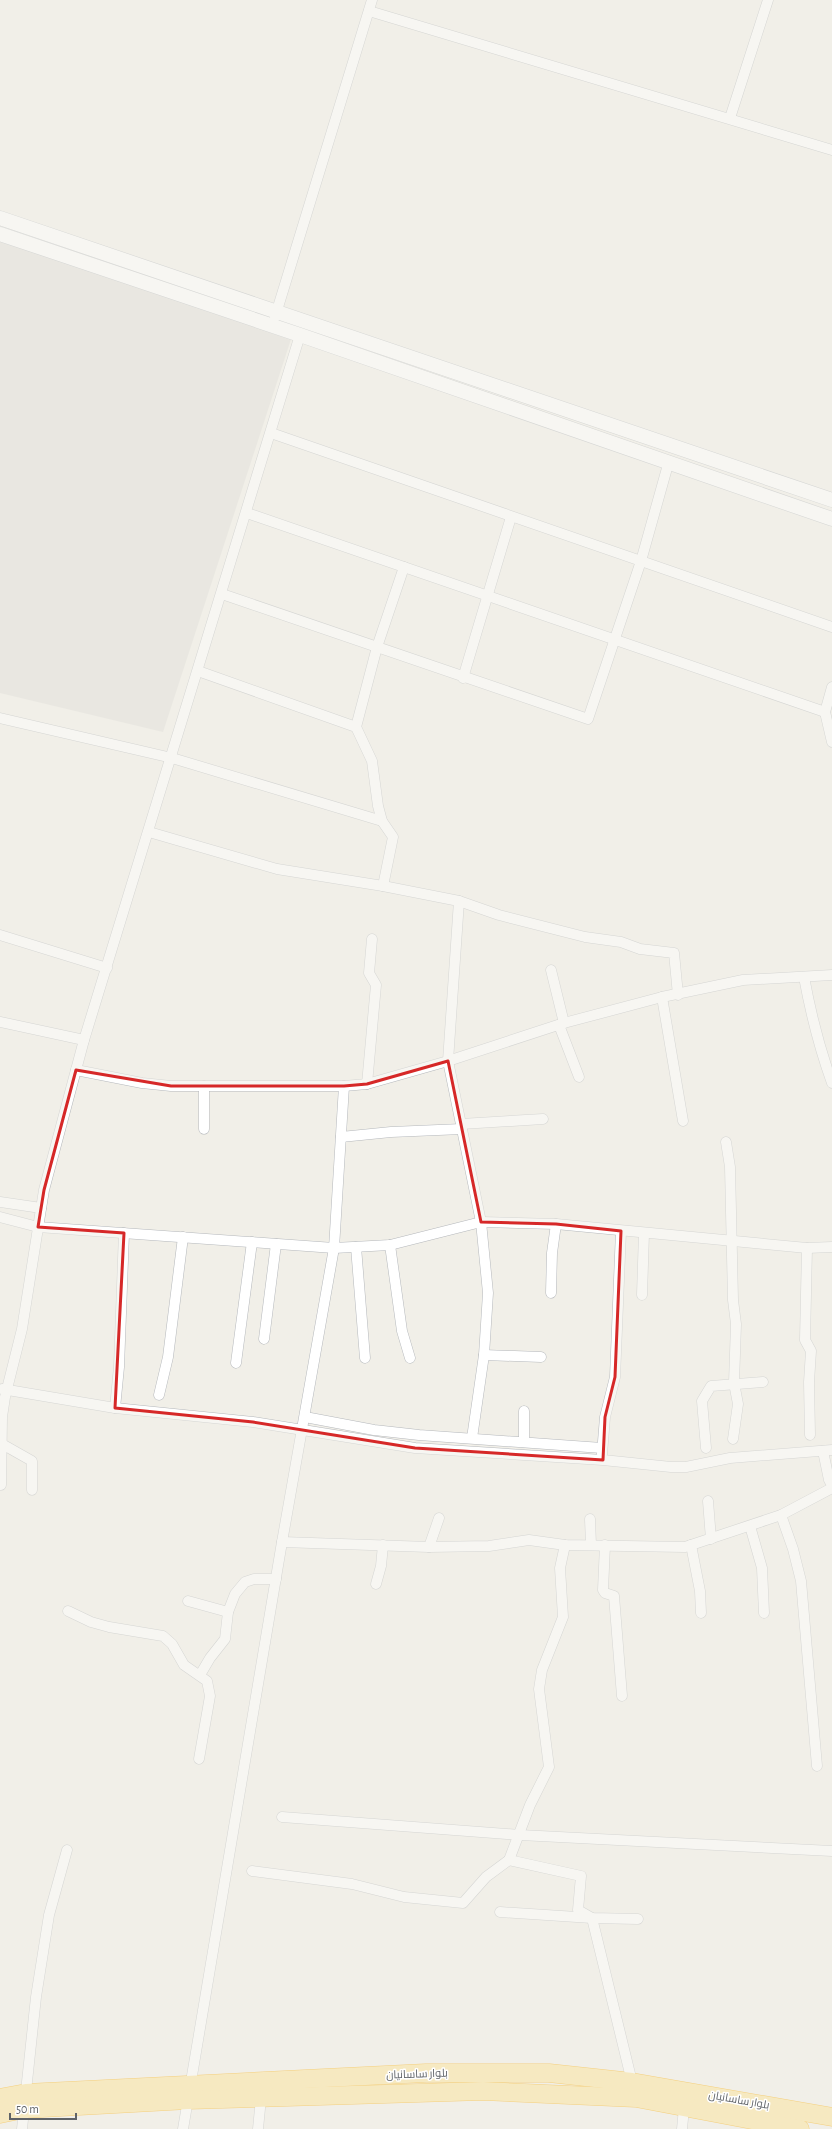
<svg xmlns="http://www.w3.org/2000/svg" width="832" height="2129" font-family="'Alegreya Sans',Cairo,sans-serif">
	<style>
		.industrial { fill: #e0deda }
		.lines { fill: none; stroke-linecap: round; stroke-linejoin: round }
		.street-casing { stroke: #b5b8bc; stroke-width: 11 }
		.secondary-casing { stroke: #b6babf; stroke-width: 15 }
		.highway-casing { stroke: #f9ab00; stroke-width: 19 }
		.street { stroke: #fff; stroke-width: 10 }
		.secondary { stroke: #fff; stroke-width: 14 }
		.highway { stroke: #fde293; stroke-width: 18 }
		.marked { fill: none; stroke: #d62828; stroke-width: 3; stroke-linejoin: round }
		.labels { text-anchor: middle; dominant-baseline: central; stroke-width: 3; stroke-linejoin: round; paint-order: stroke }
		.street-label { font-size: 11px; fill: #5f6368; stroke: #fff }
	</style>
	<rect width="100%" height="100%" fill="#f1efe8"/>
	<polygon class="industrial" points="0,235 292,336 163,732 0,693"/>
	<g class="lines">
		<g class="street-casing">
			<g id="street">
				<polyline points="369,11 832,150"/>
				<polyline points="730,118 768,0"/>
				<polyline points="275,317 372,0"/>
				<polyline points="271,433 832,627"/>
				<polyline points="247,513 825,712"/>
				<polyline points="222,594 588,719 641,561 669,461"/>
				<polyline points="198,671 356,727"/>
				<polyline points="463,678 511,517"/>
				<polyline points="832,687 825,712 832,742"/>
				<polyline points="0,718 172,758 382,821"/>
				<polyline points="149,832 277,869 383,886 459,901 499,915 585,937 621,942 640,949 674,953 678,995"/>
				<polyline points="383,886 393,837 382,821 378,806 372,761 356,727 377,647 404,567"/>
				<polyline points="459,901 448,1061 481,1222 488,1293 484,1355 472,1438"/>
				<polyline points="0,935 107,968"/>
				<polyline points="551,970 564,1023"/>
				<path d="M804,977c7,38 15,70 28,106"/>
				<polyline points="662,997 683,1121"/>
				<polyline points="0,1022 84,1040"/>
				<polyline points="559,1025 579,1077"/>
				<polyline points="76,1070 142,1083 171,1086 344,1086 367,1084 448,1061 564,1023 662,997 743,980 832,975"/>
				<polyline points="367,1084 376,985 369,973 372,939"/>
				<polyline points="461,1124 543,1119"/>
				<polyline points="204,1129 204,1086"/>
				<polyline points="341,1137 391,1132 462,1129"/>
				<polyline points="726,1142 730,1167 733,1300 736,1324 734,1383 738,1404 733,1439"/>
				<polyline points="0,1202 41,1208"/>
				<polyline points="0,1217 38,1227 334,1248 390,1245 481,1222 556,1224 807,1248 832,1247"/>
				<polyline points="390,1245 402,1331 410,1358"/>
				<polyline points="356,1247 365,1358"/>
				<polyline points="807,1248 805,1340 811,1351 809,1382 810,1435"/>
				<polyline points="551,1293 552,1253 556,1224"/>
				<polyline points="642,1295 644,1233"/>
				<polyline points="264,1339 276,1244"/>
				<polyline points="484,1355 541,1357"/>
				<polyline points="236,1363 252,1242"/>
				<polyline points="2,1389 115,1408 253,1422 415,1448 603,1460 671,1467 686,1467 730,1458 832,1450"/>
				<polyline points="159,1395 168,1357 183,1237"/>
				<polyline points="115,1408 119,1367 124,1233"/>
				<polyline points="305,1417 374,1430 419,1435 602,1448"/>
				<polyline points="524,1442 524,1411"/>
				<polyline points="2,1444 32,1461 32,1490"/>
				<polyline points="706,1448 702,1401 711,1386 763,1382"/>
				<polyline points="823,1451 829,1480 832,1485"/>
				<polyline points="602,1454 605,1417 615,1377 621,1231"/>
				<polyline points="1,1485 2,1417 5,1397 22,1329 44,1190 84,1040 300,335"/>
				<polyline points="708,1501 711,1539"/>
				<polyline points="781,1515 793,1549 801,1581 817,1766"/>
				<polyline points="590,1519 591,1545"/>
				<polyline points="750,1526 762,1568 764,1613"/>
				<polyline points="282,1542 429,1547 489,1546 529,1540 565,1545 685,1547 781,1515 832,1488"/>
				<polyline points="605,1545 603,1590 605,1593 614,1596 622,1696"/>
				<polyline points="691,1545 700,1591 701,1613"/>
				<polyline points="429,1547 439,1518"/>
				<polyline points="376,1584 381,1566 383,1545"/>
				<polyline points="188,1601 228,1612"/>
				<polyline points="68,1611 91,1622 109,1627 163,1636 172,1644 184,1665 207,1681 210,1696 199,1759"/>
				<polyline points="200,1675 210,1658 225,1639 228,1612 235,1594 245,1582 254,1579 276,1579"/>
				<polyline points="282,1817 520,1835 832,1851"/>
				<polyline points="509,1860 581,1876 578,1910 592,1918 633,2086"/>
				<polyline points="252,1871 352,1884 404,1897 463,1903 486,1877 509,1860 530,1805 549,1767 539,1689 542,1670 563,1617 560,1568 565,1545"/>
				<polyline points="500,1912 592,1918 638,1919"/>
				<polyline points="22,2129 36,1997 49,1915 67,1850"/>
				<polyline points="183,2129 282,1542 334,1248 344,1086"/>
				<polyline points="258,2129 261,2098"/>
				<polyline points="682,2129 684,2108"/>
			</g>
		</g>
		<g class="secondary-casing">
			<g id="secondary">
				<polyline points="0,218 832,500"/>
				<polyline points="0,234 300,335 832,519"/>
			</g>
		</g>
		<g class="highway-casing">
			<g id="highway">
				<polyline points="0,2098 26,2093 426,2073 549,2073 632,2082 832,2117"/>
				<polyline points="0,2114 24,2109 188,2100 483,2091 636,2098 800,2129"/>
			</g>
		</g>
		<use href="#street" class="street"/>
		<use href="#secondary" class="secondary"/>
		<use href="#highway" class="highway"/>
	</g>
	<path d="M0 0H832V2129H0ZM448,1061l33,161 75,2 65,7 -6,146 -10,40 -2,43 -188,-12 -162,-26 -138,-14 9,-175 -86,-6 6,-37 32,-120 95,16h173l23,-2z" fill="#f1efe8" fill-opacity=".55" fill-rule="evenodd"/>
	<path class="marked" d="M448,1061l33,161 75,2 65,7 -6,146 -10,40 -2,43 -188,-12 -162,-26 -138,-14 9,-175 -86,-6 6,-37 32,-120 95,16h173l23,-2z"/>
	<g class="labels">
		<g class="street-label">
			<text transform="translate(417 2074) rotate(-2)">بلوار ساسانیان</text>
			<text transform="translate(739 2100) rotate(10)">بلوار ساسانیان</text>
		</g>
	</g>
	<path d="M10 2113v6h66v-6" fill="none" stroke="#5f6368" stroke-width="2"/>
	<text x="16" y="2113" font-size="12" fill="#5f6368" stroke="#ffffff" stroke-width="3" paint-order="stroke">50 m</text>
</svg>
